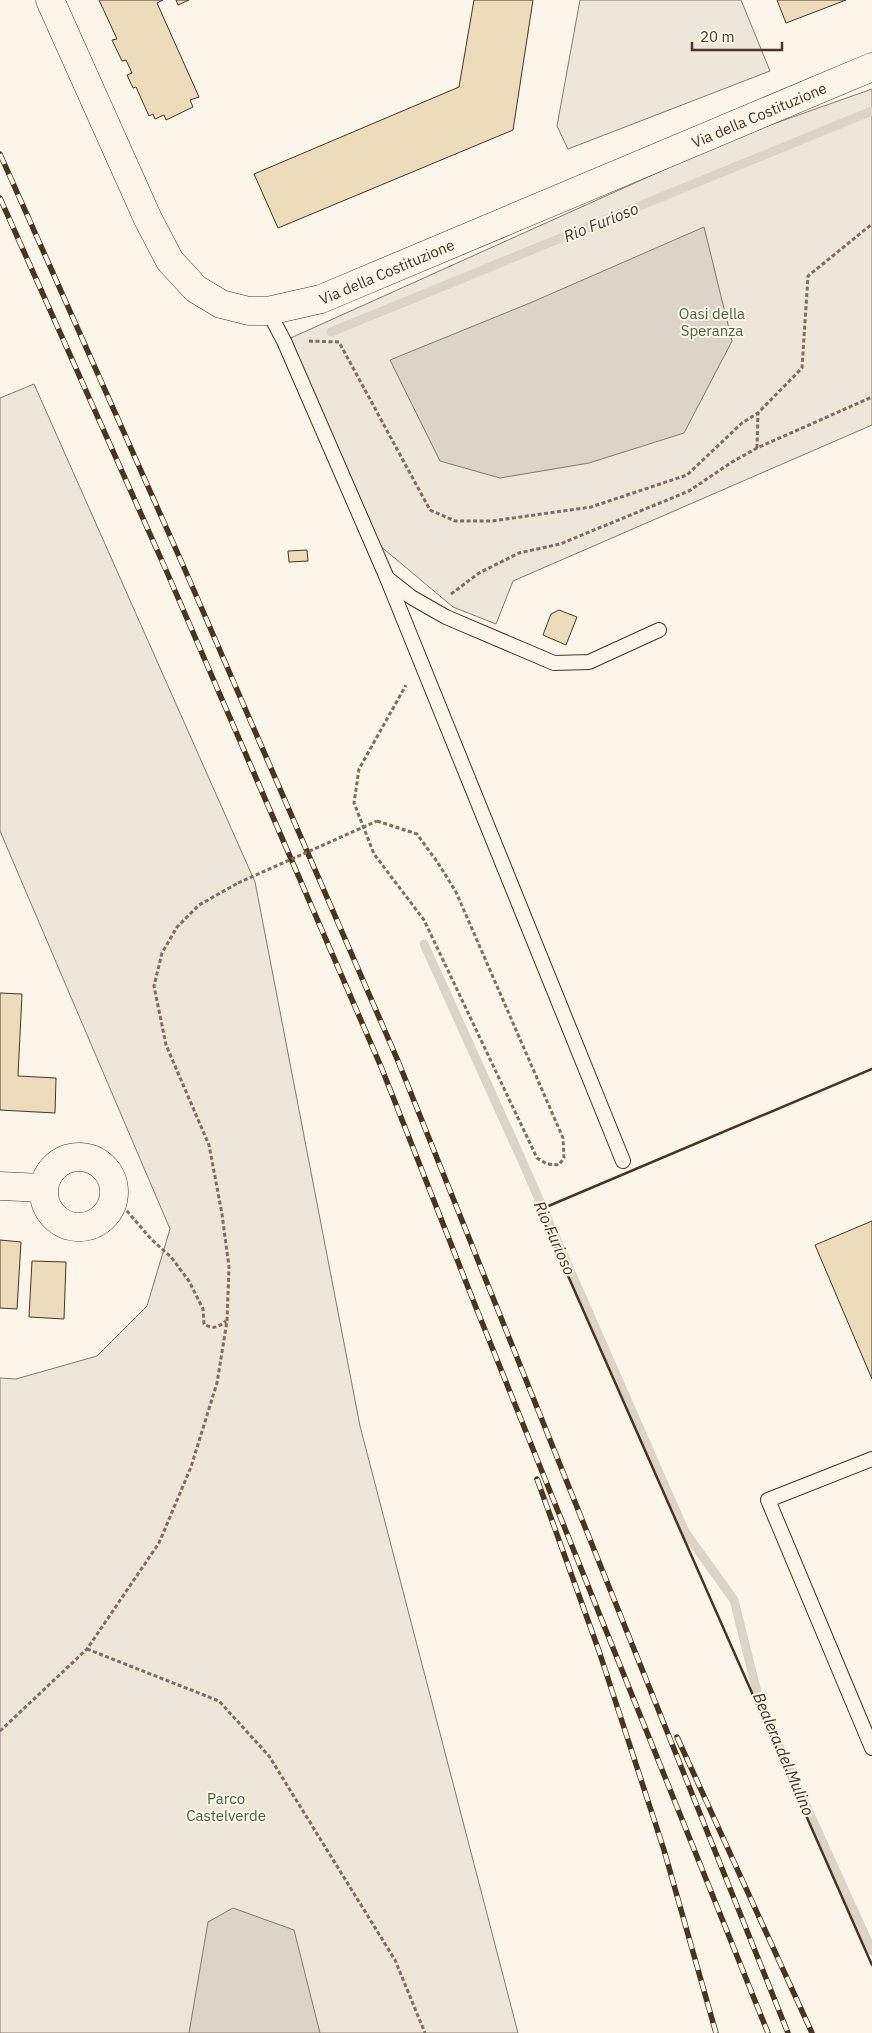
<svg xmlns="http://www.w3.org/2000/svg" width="872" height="2033" font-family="'IBM Plex Sans',sans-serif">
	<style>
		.green { fill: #ede6d9; stroke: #887966 }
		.parking { fill: #ede7d9; stroke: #887966 }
		.water { fill: #dcd4c6; stroke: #887966 }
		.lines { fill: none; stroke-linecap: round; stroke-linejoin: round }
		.stream { stroke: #dcd4c6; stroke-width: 9 }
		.building { fill: #ecdcbc; stroke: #4a3520 }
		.service-casing { stroke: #4a3520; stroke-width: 16 }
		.minor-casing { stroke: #4a3520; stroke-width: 29 }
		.path { stroke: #7f6f5c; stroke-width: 3; stroke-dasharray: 4 2.5; stroke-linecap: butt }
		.service { stroke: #fbf6e9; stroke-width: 14 }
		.minor { stroke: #fbf6e9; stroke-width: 28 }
		.rail-casing { stroke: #4a3520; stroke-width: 5.5 }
		.rail { stroke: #fbf6e9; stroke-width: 4; stroke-dasharray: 11; stroke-linecap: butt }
		.path-bridge { stroke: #7f6f5c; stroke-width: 3; stroke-dasharray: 4 2.5; stroke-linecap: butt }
		.wall { stroke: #4a3520; stroke-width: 2.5 }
		.labels { text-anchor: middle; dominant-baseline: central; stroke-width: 4; stroke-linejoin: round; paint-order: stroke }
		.street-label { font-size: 15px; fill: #4a3520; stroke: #fbf6e9 }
		.park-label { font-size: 15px; fill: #436837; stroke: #fbf6e9 }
		.water-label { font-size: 16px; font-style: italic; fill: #4a3520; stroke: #fbf6e9 }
	</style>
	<rect width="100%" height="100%" fill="#fbf6e9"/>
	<g class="green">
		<polygon points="872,89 872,425 513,581 496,624 453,607 366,534 284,341 739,136"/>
		<polygon points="34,384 255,882 360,1426 518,2033 0,2033 0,1378 16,1379 97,1356 147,1306 170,1229 0,831 0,398"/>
	</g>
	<polygon class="parking" points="580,0 741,0 770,71 568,149 557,126"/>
	<g class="water">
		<polygon points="704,227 732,341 684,433 589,463 500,478 440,461 390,360 530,303"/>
		<polygon points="233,1908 294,1930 320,2033 189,2033 208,1922"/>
	</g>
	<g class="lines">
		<g class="stream">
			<polyline points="331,332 872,111"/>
			<polyline points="424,944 520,1156 685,1532 734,1600 760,1704 872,1951"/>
		</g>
	</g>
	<g class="building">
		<polygon points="99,0 163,0 157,3 199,97 190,100 193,107 166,120 164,115 155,119 153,114 149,116 136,87 133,88 127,75 132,73 126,60 122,61 112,40 117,39"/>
		<polygon points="176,0 189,0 178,5"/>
		<polygon points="474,0 533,0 513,130 278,228 254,174 459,87"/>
		<polygon points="777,0 846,0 786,23"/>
		<polygon points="307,550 308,561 289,562 288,551"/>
		<polygon points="559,610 577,617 566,645 543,635 551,614"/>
		<polygon points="0,993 22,994 18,1076 56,1078 55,1113 0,1110"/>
		<polygon points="872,1221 872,1379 815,1245"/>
		<polygon points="0,1240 21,1242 17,1309 0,1308"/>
		<polygon points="32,1261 66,1262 64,1319 29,1317"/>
	</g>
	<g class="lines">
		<g class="service-casing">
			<g id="service">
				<polyline points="268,311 284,341 387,578 411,597 446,617 554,663 589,662 659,630"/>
				<polyline points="387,578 623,1161"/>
				<polyline points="872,1459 768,1500 872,1748"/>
			</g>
		</g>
		<g class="minor-casing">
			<g id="minor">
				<path id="s1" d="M50,0l98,219 22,42 26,28 25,15 28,7h19l53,-12 551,-232"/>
				<circle cx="79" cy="1192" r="35"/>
				<polyline points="0,1186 43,1188"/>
			</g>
		</g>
		<g class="path">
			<polyline points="309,341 339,342 430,510 455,521 492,521 591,507 687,475 742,423 758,413"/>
			<polyline points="757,448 758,413 802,368 808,276 872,224"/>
			<polyline points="451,594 479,573 519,553 560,544 689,491 732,462 757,448 872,397"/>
			<polyline points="377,821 417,834 438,863 456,892 563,1138 564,1158 559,1165 547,1164 537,1158 424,920 374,854 354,803 359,769 406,685"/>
			<path d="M114,1196l38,44 19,17 18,24 14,28 1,15c10,6 14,3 22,-3"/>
			<polyline points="87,1649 219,1701 269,1756 395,1960 425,2033"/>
			<polyline points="0,1731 87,1649 159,1543 191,1467 217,1383 227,1321 229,1267 222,1214 209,1145 166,1045 154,986 162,953 177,927 199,905 238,883"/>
		</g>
		<use href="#service" class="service"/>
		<use href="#minor" class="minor"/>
		<g class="rail-casing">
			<g id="rail">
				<polyline points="0,154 182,563 398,1061 788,2033"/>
				<polyline points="0,198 166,570 382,1069 475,1305 768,2033"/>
				<polyline points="537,1479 599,1651 664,1850 716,2033"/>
				<polyline points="677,1737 812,2033"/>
			</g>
		</g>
		<use href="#rail" class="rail"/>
		<polyline class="path-bridge" points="238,883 377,821"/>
		<polyline class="wall" points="872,1069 539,1210 872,1965"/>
	</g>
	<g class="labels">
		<g class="street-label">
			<text stroke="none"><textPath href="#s1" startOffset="932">Via della Costituzione</textPath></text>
			<text stroke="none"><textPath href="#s1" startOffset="528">Via della Costituzione</textPath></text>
		</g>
		<g class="park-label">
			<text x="712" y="313">Oasi della<tspan x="712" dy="17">Speranza</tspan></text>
			<text x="226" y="1798">Parco<tspan x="226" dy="17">Castelverde</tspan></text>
		</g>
		<g class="water-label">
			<text transform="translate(601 222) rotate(-22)">Rio Furioso</text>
			<text transform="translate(555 1238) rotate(66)">Rio Furioso</text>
			<text transform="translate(784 1754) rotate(67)">Bealera del Mulino</text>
		</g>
	</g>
	<path d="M692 42v8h90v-8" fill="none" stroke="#4a3520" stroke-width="2.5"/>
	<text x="700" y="42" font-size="15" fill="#4a3520" stroke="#fbf6e9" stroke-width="4" paint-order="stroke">20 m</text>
</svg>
